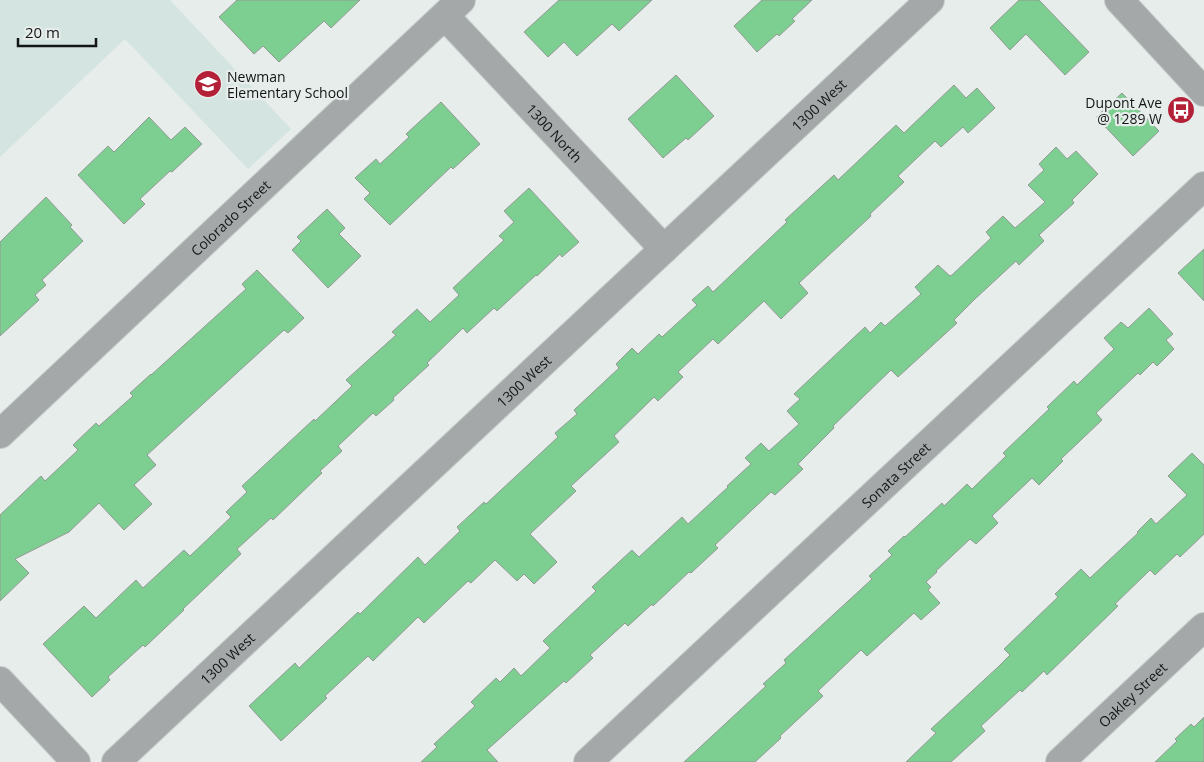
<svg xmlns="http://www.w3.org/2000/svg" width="1204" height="762" font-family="'Open Sans',sans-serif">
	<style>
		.built { fill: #d4e4e1 }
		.building { fill: #7dcf91; stroke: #949995 }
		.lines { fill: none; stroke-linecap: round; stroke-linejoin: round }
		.street-casing { stroke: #c4cbc9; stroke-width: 30 }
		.street { stroke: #a5a8a9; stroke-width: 28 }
		.labels { text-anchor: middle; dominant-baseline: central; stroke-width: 4.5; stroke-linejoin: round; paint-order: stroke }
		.poi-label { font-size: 14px; fill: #131615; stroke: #e6edeb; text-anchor: start }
		.street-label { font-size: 14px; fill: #131615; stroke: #e6edeb }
	</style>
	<rect width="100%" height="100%" fill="#e6edeb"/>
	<polygon class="built" points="0,0 170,0 291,129 248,169 125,39 0,157"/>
	<g class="building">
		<polygon points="237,0 360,0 331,28 324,21 279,62 263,46 254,54 219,17"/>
		<polygon points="559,0 652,0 619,31 612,24 577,56 564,42 548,57 524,32"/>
		<polygon points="762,0 812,0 792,19 795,21 779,36 777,34 757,52 734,26"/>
		<polygon points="1019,0 1039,0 1089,52 1065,75 1026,34 1010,50 990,28"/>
		<polygon points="676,75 714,116 688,140 686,138 663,158 628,119"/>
		<polygon points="954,85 966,98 977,88 995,108 968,133 963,127 941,147 935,141 898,176 904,182 870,214 871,216 799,283 808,293 781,319 764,301 718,344 713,339 678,372 683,377 658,401 654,397 614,436 619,442 571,486 576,491 530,534 557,562 534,584 524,574 517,581 495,560 471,583 468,581 424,623 418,617 373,661 368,656 325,696 327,698 281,741 249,706 295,663 299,668 358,612 360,614 418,557 425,565 460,531 457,527 484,502 486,504 558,437 555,433 577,414 574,410 619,368 616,364 632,348 638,354 659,334 662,337 697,305 692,300 708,286 713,292 787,222 785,220 834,175 838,180 896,125 904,133"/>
		<polygon points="1122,93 1159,131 1133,156 1096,117"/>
		<polygon points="441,102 480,144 453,169 451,167 390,225 364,199 370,193 355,178 376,159 380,164 409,137 406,134"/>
		<polygon points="149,117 171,140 185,127 202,144 172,172 170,171 140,199 145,204 124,224 78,175 108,146 114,152"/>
		<polygon points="1056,147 1067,159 1076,151 1098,174 1072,200 1074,203 1039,235 1044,241 1019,265 1016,261 975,299 954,320 957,323 898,377 891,370 833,426 834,428 798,464 803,469 775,495 771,492 715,545 718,548 691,573 689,572 653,606 652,604 628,626 625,623 590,655 593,658 566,683 564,681 487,750 498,762 421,762 437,747 434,744 475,706 471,702 496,678 500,682 514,668 521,676 550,648 543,641 596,591 592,587 632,550 639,557 682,517 688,524 728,487 727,486 751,464 745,458 761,443 769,451 799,424 787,411 800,399 794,394 865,327 870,333 881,322 885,326 921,294 915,287 938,265 950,276 952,275 991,238 986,232 1003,216 1015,228 1045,202 1028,185 1044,170 1039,164"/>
		<polygon points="529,188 579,242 562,257 560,254 537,276 536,275 497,311 494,308 467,333 463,328 427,363 429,365 393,398 394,400 376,416 373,413 338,446 342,451 320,471 322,473 273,520 271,518 237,549 241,554 183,609 184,610 145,647 143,645 108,677 110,680 92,697 43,644 84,606 96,618 136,580 143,588 184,550 190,556 231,517 226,512 247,492 242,486 314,419 315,421 352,386 346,380 396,335 392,332 417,309 430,322 459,295 453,288 504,240 499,236 514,222 504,211"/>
		<polygon points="46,197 72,225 70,227 83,241 42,280 46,285 35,295 39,300 0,336 0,242"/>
		<polygon points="327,209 345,228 339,234 361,256 328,288 292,250 301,241 297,237"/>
		<polygon points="1204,249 1204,301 1178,273"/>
		<polygon points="257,270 304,318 288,333 284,330 147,455 156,465 134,485 152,504 124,530 99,503 69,532 15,559 29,573 0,601 0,515 41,476 45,481 78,450 73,445 96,423 99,426 133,396 130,393 151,374 151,375 246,289 242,284"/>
		<polygon points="1149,308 1173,334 1166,340 1174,349 1157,366 1153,362 1140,375 1138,373 1096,413 1102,420 1061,459 1063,461 1039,485 1032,478 992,516 998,523 976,544 970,539 936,571 937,572 926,582 931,587 928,590 940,603 921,620 914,613 867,656 861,650 818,691 823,696 780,736 781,738 755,762 684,762 766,686 763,684 786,663 784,660 872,579 869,576 892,555 888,551 904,536 905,537 942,503 944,506 967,484 972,489 1006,456 1003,453 1049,409 1047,407 1074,381 1077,385 1114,349 1104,338 1121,322 1128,328"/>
		<polygon points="1192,453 1204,465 1204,534 1180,557 1177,554 1155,575 1150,570 1115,604 1118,606 1047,675 1044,671 1022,692 1020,690 981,726 985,731 951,762 906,762 936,733 931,729 998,667 1010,655 1004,649 1058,597 1055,594 1081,569 1090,578 1138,533 1137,532 1151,518 1156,524 1187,495 1168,476"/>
		<polygon points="1204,717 1204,762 1155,762 1177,741 1175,739 1191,724 1194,727"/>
	</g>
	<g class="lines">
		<g class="street-casing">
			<g id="street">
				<polyline points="1119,0 1204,92"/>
				<path id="s1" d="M445,16l219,233"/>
				<path id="s2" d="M0,434l461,-434"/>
				<polyline points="0,681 76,762"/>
				<path id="s3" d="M116,762l814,-762"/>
				<path id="s4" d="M588,762l616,-576"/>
				<path id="s5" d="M1060,762l144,-135"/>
			</g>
		</g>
		<use href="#street" class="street"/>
	</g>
	<defs>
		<g id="school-disc" transform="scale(1.4375)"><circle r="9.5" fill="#b32037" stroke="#e6edeb"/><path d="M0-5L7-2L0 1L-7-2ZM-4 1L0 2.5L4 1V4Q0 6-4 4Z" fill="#fff"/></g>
		<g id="bus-disc" transform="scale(1.4375)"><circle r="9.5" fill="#b32037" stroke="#e6edeb"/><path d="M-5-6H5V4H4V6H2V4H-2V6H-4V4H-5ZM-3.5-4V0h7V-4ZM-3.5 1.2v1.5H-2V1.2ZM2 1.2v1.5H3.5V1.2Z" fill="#fff"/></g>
	</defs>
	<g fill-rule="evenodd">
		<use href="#school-disc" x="208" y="84"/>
		<use href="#bus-disc" x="1181" y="110"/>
	</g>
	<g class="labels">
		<g class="poi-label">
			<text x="227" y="76">Newman<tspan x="227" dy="16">Elementary School</tspan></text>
			<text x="1162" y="102" text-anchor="end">Dupont Ave<tspan x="1162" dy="16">@ 1289 W</tspan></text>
		</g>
		<g class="street-label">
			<text stroke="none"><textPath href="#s3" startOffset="962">1300 West</textPath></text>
			<text stroke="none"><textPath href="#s1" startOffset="160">1300 North</textPath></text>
			<text stroke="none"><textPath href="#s2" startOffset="316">Colorado Street</textPath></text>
			<text stroke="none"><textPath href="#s3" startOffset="558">1300 West</textPath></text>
			<text stroke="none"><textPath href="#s4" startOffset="421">Sonata Street</textPath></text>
			<text stroke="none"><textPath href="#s3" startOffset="152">1300 West</textPath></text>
			<text stroke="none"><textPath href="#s5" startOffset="99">Oakley Street</textPath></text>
		</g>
	</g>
	<path d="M18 38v8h78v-8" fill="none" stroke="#131615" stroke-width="2.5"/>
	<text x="25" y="38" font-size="15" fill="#131615" stroke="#e6edeb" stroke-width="4" paint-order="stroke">20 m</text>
</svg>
